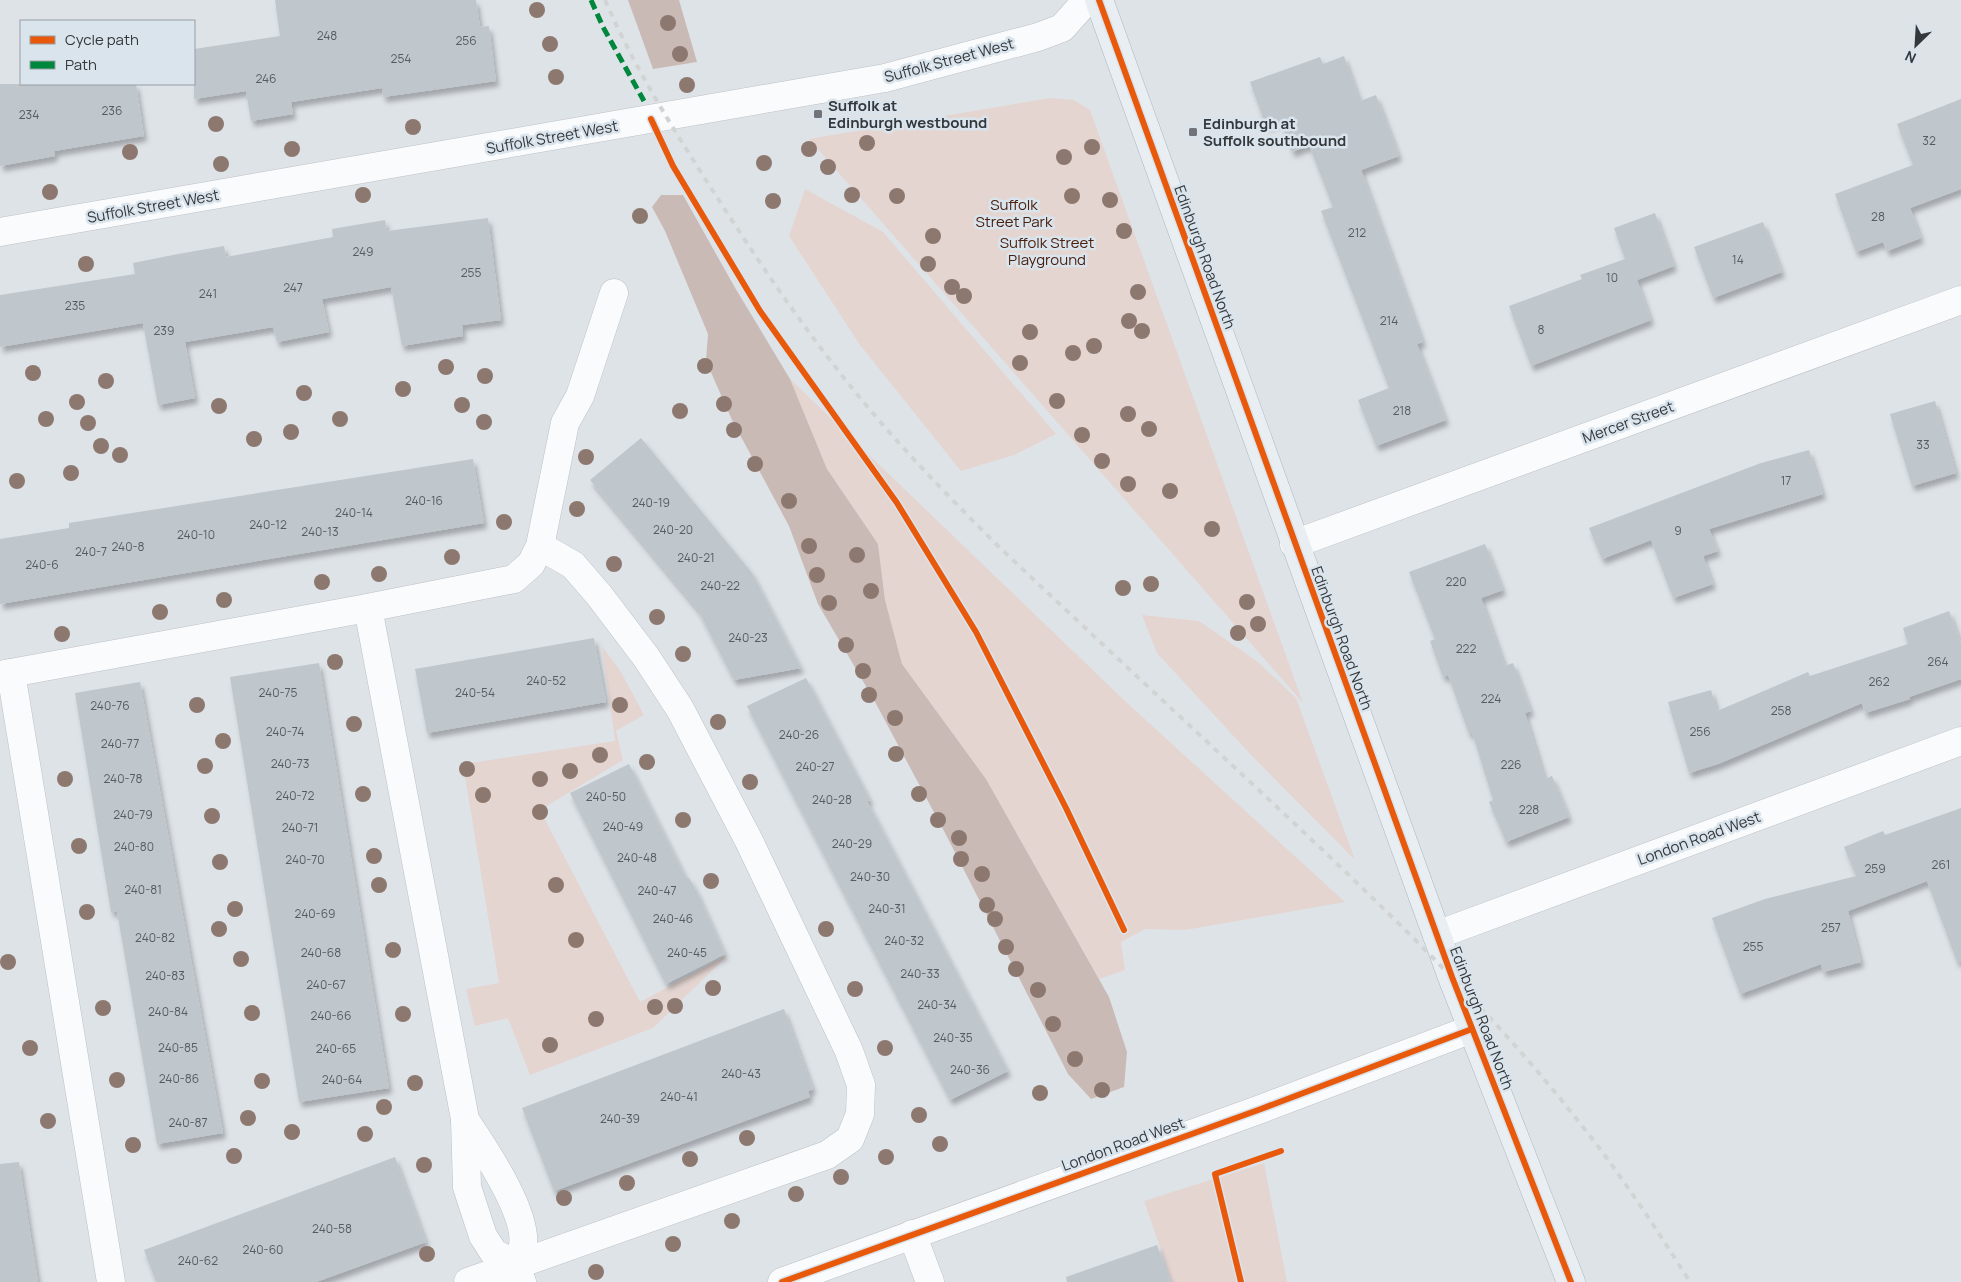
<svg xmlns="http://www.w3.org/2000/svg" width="1961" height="1282" font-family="Manrope,sans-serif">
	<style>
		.green { fill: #e4d5d1 }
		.forest { fill: #c9bab6 }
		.building { fill: #bfc6cc; filter: url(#shadow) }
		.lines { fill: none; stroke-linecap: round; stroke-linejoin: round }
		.minor-casing { stroke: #bdc1c4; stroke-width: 29 }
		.major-casing { stroke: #acb6bf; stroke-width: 29 }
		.minor { stroke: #fafbfc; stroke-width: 28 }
		.major { stroke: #e9eef3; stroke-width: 28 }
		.rail { stroke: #d2d4d4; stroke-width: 4; stroke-dasharray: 6 6; stroke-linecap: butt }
		.quiet { stroke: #00873e; stroke-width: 5; stroke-dasharray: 10 5; stroke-linecap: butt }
		.cycleway-casing { stroke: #dae4ec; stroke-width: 9 }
		.cycleway { stroke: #e8590c; stroke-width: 6 }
		.tree { fill: #8d7870 }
		.poi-dot { fill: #707478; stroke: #dae4ec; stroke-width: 2 }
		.labels { text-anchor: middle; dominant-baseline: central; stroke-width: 5; stroke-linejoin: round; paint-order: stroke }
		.number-label { font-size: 12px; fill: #575c5f }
		.street-label { font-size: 15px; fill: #34383b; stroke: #dae4ec }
		.poi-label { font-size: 15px; font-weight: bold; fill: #34383b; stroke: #dae4ec; text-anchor: start }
		.park-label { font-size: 15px; fill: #4b200e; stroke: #dae4ec }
	</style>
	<defs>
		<filter id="shadow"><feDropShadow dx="3" dy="5.5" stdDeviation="2.5" flood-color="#0004"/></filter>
	</defs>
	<rect width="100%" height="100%" fill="#dee3e8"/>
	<g class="green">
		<polygon points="1050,98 1074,100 1090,110 1303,703 809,139"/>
		<polygon points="805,189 883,232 1056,434 1014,455 961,471 860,345 789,236"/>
		<polygon points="790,379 1125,701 1345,902 1185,930 1145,929 1121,942 1125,970 1099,979 986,779 902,664 885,600 878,544 827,469"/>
		<polygon points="1142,615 1199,621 1258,662 1296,698 1355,860 1252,756 1157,653"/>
		<polygon points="602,646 621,672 644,715 616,731 623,760 540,810 640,1002 728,955 653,1028 530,1075 508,1018 475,1026 466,989 499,983 463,764 615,741"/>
		<polygon points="1264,1163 1287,1282 1172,1282 1144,1201"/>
	</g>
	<g class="forest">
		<polygon points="628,0 679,0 697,62 653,69"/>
		<polygon points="661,195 683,195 734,286 790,379 827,469 878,544 885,600 902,664 986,779 1109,997 1127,1052 1124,1087 1091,1099 1068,1074 944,831 874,700 818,604 789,526 732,420 706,361 708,334 665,231 652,207"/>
	</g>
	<g class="building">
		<polygon points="275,0 476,0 480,27 489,26 496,81 383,97 382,88 291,102 293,114 251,121 246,91 194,99 194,49 280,36"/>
		<polygon points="1344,56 1360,101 1376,95 1399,156 1361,170 1423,342 1417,344 1446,420 1376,446 1358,400 1389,388 1321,211 1333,207 1309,145 1292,152 1281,121 1266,126 1250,82 1320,57 1323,64"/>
		<polygon points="0,84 136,84 144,136 54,151 55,156 0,166"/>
		<polygon points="1961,99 1961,189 1910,208 1921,238 1887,251 1883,242 1856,252 1835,194 1913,165 1897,124"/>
		<polygon points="1655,213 1674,266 1637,280 1651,320 1531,366 1509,306 1582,279 1580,275 1625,259 1614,228"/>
		<polygon points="488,218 501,320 462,325 463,336 402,346 391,287 322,299 329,332 277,342 273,327 185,342 195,398 158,405 143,323 0,347 0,295 135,274 133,263 178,254 224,246 226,257 333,237 332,229 385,220 387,231"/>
		<polygon points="1763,222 1782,272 1713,298 1694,247"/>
		<polygon points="1935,401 1956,473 1912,486 1890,414"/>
		<polygon points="641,438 752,573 801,668 734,680 698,610 590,480"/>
		<polygon points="1809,450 1823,494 1709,529 1718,551 1703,556 1713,584 1673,598 1651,540 1602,559 1589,528 1761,463"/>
		<polygon points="473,459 484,523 0,604 0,539 69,528 69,523"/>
		<polygon points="1485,544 1503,590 1481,598 1505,666 1513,663 1531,711 1525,713 1545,779 1552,776 1569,817 1506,842 1489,802 1493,800 1472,732 1469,734 1448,675 1443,677 1430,641 1435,639 1409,572"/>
		<polygon points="1949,611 1961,643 1961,679 1909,697 1910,699 1865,713 1862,703 1718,764 1689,773 1668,702 1711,690 1717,711 1808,672 1810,676 1908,644 1903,628"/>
		<polygon points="594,638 606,702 427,733 415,669"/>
		<polygon points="319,663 389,1088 299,1102 230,677"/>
		<polygon points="806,678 870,800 867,801 1008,1071 950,1100 747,706"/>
		<polygon points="140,682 223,1133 157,1144 117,911 111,912 75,693"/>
		<polygon points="629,764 686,878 689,878 697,892 725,954 666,984 570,793"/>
		<polygon points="1961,808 1961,961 1957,962 1927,881 1848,911 1861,962 1823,972 1821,964 1740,994 1712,918 1765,899 1856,876 1844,847 1883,831 1885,835"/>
		<polygon points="784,1009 813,1089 808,1091 810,1097 554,1191 522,1108"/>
		<polygon points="395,1157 426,1242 316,1282 156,1282 144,1250"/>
		<polygon points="19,1162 38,1282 0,1282 0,1164"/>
		<polygon points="1157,1245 1170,1282 1067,1282 1066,1277"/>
	</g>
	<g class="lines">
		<g class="minor-casing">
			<g id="minor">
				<polyline points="0,232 885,78 1038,37 1062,28 1087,0"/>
				<polyline points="1294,544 1961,300"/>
				<polyline points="368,608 465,1119 467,1187 483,1236 494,1253 515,1264 522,1282"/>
				<polyline points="11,673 111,1282"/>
				<polyline points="0,675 362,609 514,579 531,564 540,546 565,423 580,396 614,293"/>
				<polyline points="1437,935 1961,741"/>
				<path d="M465,1120c18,27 67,98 57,130 -1,5 -5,10 -7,14"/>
				<polyline points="912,1234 930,1282"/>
				<polyline points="468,1282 827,1155 850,1139 860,1114 861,1085 849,1051 749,841 680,709 646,657 599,595 573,565 540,546"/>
				<polyline points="782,1282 1261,1109 1472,1029"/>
			</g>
		</g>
		<g class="major-casing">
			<polyline id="major" points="1099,0 1452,977 1571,1282"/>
		</g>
		<use href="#minor" class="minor"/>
		<use href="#major" class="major"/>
		<path class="rail" d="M605,0c29,67 68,129 108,191 43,67 88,134 139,197 45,56 95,107 146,158 88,83 176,165 264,247 114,107 228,214 324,338 38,48 71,99 104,151"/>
		<polyline class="quiet" points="591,0 603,27 644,101"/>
		<g class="cycleway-casing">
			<g id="cycleway">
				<polyline points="1099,0 1452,977 1571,1282"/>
				<polyline points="651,119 673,166 760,311 897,503 976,632 1066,808 1124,930"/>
				<polyline points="782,1282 1261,1109 1472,1029"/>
				<polyline points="1241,1282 1215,1174 1281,1151"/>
			</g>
		</g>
		<use href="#cycleway" class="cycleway"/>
	</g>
	<g class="tree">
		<circle cx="537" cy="10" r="8"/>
		<circle cx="668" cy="23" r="8"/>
		<circle cx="550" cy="44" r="8"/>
		<circle cx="680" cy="54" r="8"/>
		<circle cx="556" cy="77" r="8"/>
		<circle cx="687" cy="85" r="8"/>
		<circle cx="216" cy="124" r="8"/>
		<circle cx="413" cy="127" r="8"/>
		<circle cx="867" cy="143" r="8"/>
		<circle cx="1092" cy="147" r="8"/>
		<circle cx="292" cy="149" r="8"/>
		<circle cx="809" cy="149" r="8"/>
		<circle cx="130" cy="152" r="8"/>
		<circle cx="1064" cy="157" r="8"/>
		<circle cx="764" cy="163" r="8"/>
		<circle cx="221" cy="164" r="8"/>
		<circle cx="828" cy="167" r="8"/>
		<circle cx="50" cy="192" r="8"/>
		<circle cx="363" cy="195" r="8"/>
		<circle cx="852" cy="195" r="8"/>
		<circle cx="897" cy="196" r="8"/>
		<circle cx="1072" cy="196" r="8"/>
		<circle cx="1110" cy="200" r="8"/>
		<circle cx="773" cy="201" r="8"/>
		<circle cx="640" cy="216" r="8"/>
		<circle cx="1124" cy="231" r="8"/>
		<circle cx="933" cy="236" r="8"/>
		<circle cx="86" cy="264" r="8"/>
		<circle cx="928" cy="264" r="8"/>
		<circle cx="952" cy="287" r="8"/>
		<circle cx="1138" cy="292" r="8"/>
		<circle cx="964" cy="296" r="8"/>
		<circle cx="1129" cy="321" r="8"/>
		<circle cx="1142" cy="331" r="8"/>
		<circle cx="1030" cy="332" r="8"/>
		<circle cx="1094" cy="346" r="8"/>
		<circle cx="1073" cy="353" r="8"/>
		<circle cx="1020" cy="363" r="8"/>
		<circle cx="705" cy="366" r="8"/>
		<circle cx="446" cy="367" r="8"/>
		<circle cx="33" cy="373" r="8"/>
		<circle cx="485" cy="376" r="8"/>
		<circle cx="106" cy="381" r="8"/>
		<circle cx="403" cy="389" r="8"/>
		<circle cx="304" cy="393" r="8"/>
		<circle cx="1057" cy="401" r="8"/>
		<circle cx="77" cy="402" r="8"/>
		<circle cx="724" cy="404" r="8"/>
		<circle cx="462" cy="405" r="8"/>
		<circle cx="219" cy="406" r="8"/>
		<circle cx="680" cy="411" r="8"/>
		<circle cx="1128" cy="414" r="8"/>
		<circle cx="46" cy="419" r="8"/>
		<circle cx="340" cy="419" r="8"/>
		<circle cx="484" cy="422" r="8"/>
		<circle cx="88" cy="423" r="8"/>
		<circle cx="1149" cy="429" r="8"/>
		<circle cx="734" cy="430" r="8"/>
		<circle cx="291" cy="432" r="8"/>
		<circle cx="1082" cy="435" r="8"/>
		<circle cx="254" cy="439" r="8"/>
		<circle cx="101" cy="446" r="8"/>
		<circle cx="120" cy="455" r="8"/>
		<circle cx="586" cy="457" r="8"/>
		<circle cx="1102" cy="461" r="8"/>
		<circle cx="755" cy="464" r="8"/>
		<circle cx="71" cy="473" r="8"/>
		<circle cx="17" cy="481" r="8"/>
		<circle cx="1128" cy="484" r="8"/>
		<circle cx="1170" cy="491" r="8"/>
		<circle cx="789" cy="501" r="8"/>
		<circle cx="577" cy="509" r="8"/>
		<circle cx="504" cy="522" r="8"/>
		<circle cx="1212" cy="529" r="8"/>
		<circle cx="809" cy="546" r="8"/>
		<circle cx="857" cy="555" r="8"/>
		<circle cx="452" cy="557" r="8"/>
		<circle cx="614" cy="564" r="8"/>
		<circle cx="379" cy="574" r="8"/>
		<circle cx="817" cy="575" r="8"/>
		<circle cx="322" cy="582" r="8"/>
		<circle cx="1151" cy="584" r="8"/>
		<circle cx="1123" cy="588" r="8"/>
		<circle cx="871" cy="591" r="8"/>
		<circle cx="224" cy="600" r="8"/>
		<circle cx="1247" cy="602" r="8"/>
		<circle cx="829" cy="603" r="8"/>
		<circle cx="160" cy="612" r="8"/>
		<circle cx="657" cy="617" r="8"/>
		<circle cx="1258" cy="624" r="8"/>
		<circle cx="1238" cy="633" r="8"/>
		<circle cx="62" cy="634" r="8"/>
		<circle cx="846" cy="645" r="8"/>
		<circle cx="683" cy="654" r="8"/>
		<circle cx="335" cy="662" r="8"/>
		<circle cx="863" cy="671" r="8"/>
		<circle cx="869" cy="695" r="8"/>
		<circle cx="197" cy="705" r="8"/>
		<circle cx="620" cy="705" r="8"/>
		<circle cx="895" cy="718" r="8"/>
		<circle cx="718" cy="722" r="8"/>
		<circle cx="354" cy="724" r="8"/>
		<circle cx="223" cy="741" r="8"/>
		<circle cx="896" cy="754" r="8"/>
		<circle cx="600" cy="755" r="8"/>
		<circle cx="647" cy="762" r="8"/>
		<circle cx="205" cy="766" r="8"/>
		<circle cx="467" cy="769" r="8"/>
		<circle cx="570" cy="771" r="8"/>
		<circle cx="65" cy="779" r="8"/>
		<circle cx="540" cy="779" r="8"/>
		<circle cx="750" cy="782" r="8"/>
		<circle cx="363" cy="794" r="8"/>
		<circle cx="919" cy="794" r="8"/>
		<circle cx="483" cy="795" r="8"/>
		<circle cx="540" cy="812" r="8"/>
		<circle cx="212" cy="816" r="8"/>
		<circle cx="683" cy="820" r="8"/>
		<circle cx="938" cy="820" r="8"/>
		<circle cx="959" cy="838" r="8"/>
		<circle cx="79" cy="846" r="8"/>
		<circle cx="374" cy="856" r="8"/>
		<circle cx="961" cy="859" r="8"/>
		<circle cx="220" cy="862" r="8"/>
		<circle cx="982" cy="874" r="8"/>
		<circle cx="711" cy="881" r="8"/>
		<circle cx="379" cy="885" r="8"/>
		<circle cx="556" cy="885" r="8"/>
		<circle cx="987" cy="905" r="8"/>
		<circle cx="235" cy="909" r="8"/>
		<circle cx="87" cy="912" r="8"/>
		<circle cx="995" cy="919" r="8"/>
		<circle cx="219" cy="929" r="8"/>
		<circle cx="826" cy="929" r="8"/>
		<circle cx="576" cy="940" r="8"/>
		<circle cx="1006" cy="947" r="8"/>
		<circle cx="393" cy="950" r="8"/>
		<circle cx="241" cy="959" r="8"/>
		<circle cx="8" cy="962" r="8"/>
		<circle cx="1016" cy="969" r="8"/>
		<circle cx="713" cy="988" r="8"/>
		<circle cx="855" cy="989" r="8"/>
		<circle cx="1038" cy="990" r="8"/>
		<circle cx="675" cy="1006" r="8"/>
		<circle cx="655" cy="1007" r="8"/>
		<circle cx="103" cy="1008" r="8"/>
		<circle cx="252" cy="1013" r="8"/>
		<circle cx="403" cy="1014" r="8"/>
		<circle cx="596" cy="1019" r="8"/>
		<circle cx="1053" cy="1024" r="8"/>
		<circle cx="550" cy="1045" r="8"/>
		<circle cx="30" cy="1048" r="8"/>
		<circle cx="885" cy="1048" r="8"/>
		<circle cx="1075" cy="1059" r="8"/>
		<circle cx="117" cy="1080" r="8"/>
		<circle cx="262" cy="1081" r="8"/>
		<circle cx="415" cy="1083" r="8"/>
		<circle cx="1102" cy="1090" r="8"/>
		<circle cx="1040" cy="1093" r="8"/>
		<circle cx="384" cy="1107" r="8"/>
		<circle cx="919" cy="1115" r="8"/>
		<circle cx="248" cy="1118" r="8"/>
		<circle cx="48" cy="1121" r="8"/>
		<circle cx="292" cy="1132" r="8"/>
		<circle cx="365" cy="1134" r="8"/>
		<circle cx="747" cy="1138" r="8"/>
		<circle cx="940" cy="1144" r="8"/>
		<circle cx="133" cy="1145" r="8"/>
		<circle cx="234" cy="1156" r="8"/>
		<circle cx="886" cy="1157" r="8"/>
		<circle cx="690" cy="1159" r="8"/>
		<circle cx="424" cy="1165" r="8"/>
		<circle cx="841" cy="1177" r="8"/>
		<circle cx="627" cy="1183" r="8"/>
		<circle cx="796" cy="1194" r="8"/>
		<circle cx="564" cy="1198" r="8"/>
		<circle cx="732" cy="1221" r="8"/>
		<circle cx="673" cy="1244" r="8"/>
		<circle cx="427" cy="1254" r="8"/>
		<circle cx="596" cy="1272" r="8"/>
	</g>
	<g class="poi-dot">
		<rect x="813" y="109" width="10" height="10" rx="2.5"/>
		<rect x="1188" y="127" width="10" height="10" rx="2.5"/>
	</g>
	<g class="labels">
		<g class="number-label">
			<text x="327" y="35">248</text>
			<text x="466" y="40">256</text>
			<text x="401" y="58">254</text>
			<text x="266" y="78">246</text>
			<text x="112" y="110">236</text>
			<text x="29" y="114">234</text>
			<text x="1929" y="140">32</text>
			<text x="1878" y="216">28</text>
			<text x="1357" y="232">212</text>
			<text x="363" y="251">249</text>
			<text x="1738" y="259">14</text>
			<text x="471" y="272">255</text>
			<text x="1612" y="277">10</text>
			<text x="293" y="287">247</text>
			<text x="208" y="293">241</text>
			<text x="75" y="305">235</text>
			<text x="1389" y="320">214</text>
			<text x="1541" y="329">8</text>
			<text x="164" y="330">239</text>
			<text x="1402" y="410">218</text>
			<text x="1923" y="444">33</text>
			<text x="1786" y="480">17</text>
			<text x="424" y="500">240-16</text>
			<text x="651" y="502">240-19</text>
			<text x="354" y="512">240-14</text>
			<text x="268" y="524">240-12</text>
			<text x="673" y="529">240-20</text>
			<text x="1678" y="530">9</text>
			<text x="320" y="531">240-13</text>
			<text x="196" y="534">240-10</text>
			<text x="128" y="546">240-8</text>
			<text x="91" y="551">240-7</text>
			<text x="696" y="557">240-21</text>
			<text x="42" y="564">240-6</text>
			<text x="1456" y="581">220</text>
			<text x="720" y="585">240-22</text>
			<text x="748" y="637">240-23</text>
			<text x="1466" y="648">222</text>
			<text x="1938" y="661">264</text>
			<text x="546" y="680">240-52</text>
			<text x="1879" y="681">262</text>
			<text x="278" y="692">240-75</text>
			<text x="475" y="692">240-54</text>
			<text x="1491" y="698">224</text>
			<text x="110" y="705">240-76</text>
			<text x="1781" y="710">258</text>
			<text x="285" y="731">240-74</text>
			<text x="1700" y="731">256</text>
			<text x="799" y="734">240-26</text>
			<text x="120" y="743">240-77</text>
			<text x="290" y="763">240-73</text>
			<text x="1511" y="764">226</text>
			<text x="815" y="766">240-27</text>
			<text x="123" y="778">240-78</text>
			<text x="295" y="795">240-72</text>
			<text x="606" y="796">240-50</text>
			<text x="832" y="799">240-28</text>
			<text x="1529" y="809">228</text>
			<text x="133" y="814">240-79</text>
			<text x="623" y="826">240-49</text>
			<text x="300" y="827">240-71</text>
			<text x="852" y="843">240-29</text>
			<text x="134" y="846">240-80</text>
			<text x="637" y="857">240-48</text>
			<text x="305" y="859">240-70</text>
			<text x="1941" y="864">261</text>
			<text x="1875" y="868">259</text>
			<text x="870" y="876">240-30</text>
			<text x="143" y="889">240-81</text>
			<text x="657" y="890">240-47</text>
			<text x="887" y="908">240-31</text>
			<text x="315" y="913">240-69</text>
			<text x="673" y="918">240-46</text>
			<text x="1831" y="927">257</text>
			<text x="155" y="937">240-82</text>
			<text x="904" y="940">240-32</text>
			<text x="1753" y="946">255</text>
			<text x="321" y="952">240-68</text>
			<text x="687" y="952">240-45</text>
			<text x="920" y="973">240-33</text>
			<text x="165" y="975">240-83</text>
			<text x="326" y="984">240-67</text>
			<text x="937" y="1004">240-34</text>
			<text x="168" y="1011">240-84</text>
			<text x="331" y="1015">240-66</text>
			<text x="953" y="1037">240-35</text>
			<text x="178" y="1047">240-85</text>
			<text x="336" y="1048">240-65</text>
			<text x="970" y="1069">240-36</text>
			<text x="741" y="1073">240-43</text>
			<text x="179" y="1078">240-86</text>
			<text x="342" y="1079">240-64</text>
			<text x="679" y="1096">240-41</text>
			<text x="620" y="1118">240-39</text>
			<text x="188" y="1122">240-87</text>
			<text x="332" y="1228">240-58</text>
			<text x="263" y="1249">240-60</text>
			<text x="198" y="1260">240-62</text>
		</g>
		<g class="street-label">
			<text transform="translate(949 60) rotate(-15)">Suffolk Street West</text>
			<text transform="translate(552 137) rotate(-10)">Suffolk Street West</text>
			<text transform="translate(153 206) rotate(-10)">Suffolk Street West</text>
			<text transform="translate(1205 257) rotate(70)">Edinburgh Road North</text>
			<text transform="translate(1628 422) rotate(-20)">Mercer Street</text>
			<text transform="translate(1342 638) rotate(70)">Edinburgh Road North</text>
			<text transform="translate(1699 838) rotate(-20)">London Road West</text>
			<text transform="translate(1482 1018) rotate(69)">Edinburgh Road North</text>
			<text transform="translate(1123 1144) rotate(-20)">London Road West</text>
		</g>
		<g class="poi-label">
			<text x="828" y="105">Suffolk at<tspan x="828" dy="17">Edinburgh westbound</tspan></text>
			<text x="1203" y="123">Edinburgh at<tspan x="1203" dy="17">Suffolk southbound</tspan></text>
		</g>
		<g class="park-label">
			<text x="1014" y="204">Suffolk<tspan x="1014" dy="17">Street Park</tspan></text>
			<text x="1047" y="242">Suffolk Street<tspan x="1047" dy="17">Playground</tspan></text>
		</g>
	</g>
	<rect x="20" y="20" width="175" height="65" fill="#dae4ec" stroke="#989fa5"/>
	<rect x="30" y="36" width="25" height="8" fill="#e8590c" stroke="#989fa5"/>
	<text x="65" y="45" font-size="15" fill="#34383b">Cycle path</text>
	<rect x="30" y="61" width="25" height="8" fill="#00873e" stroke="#989fa5"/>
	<text x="65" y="70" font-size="15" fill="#34383b">Path</text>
	<g transform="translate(1916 45) rotate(205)" stroke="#dae4ec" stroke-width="4" paint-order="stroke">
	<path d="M0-4L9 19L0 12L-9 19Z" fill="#34383b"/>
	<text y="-8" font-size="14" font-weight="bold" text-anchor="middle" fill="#34383b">N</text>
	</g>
</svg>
